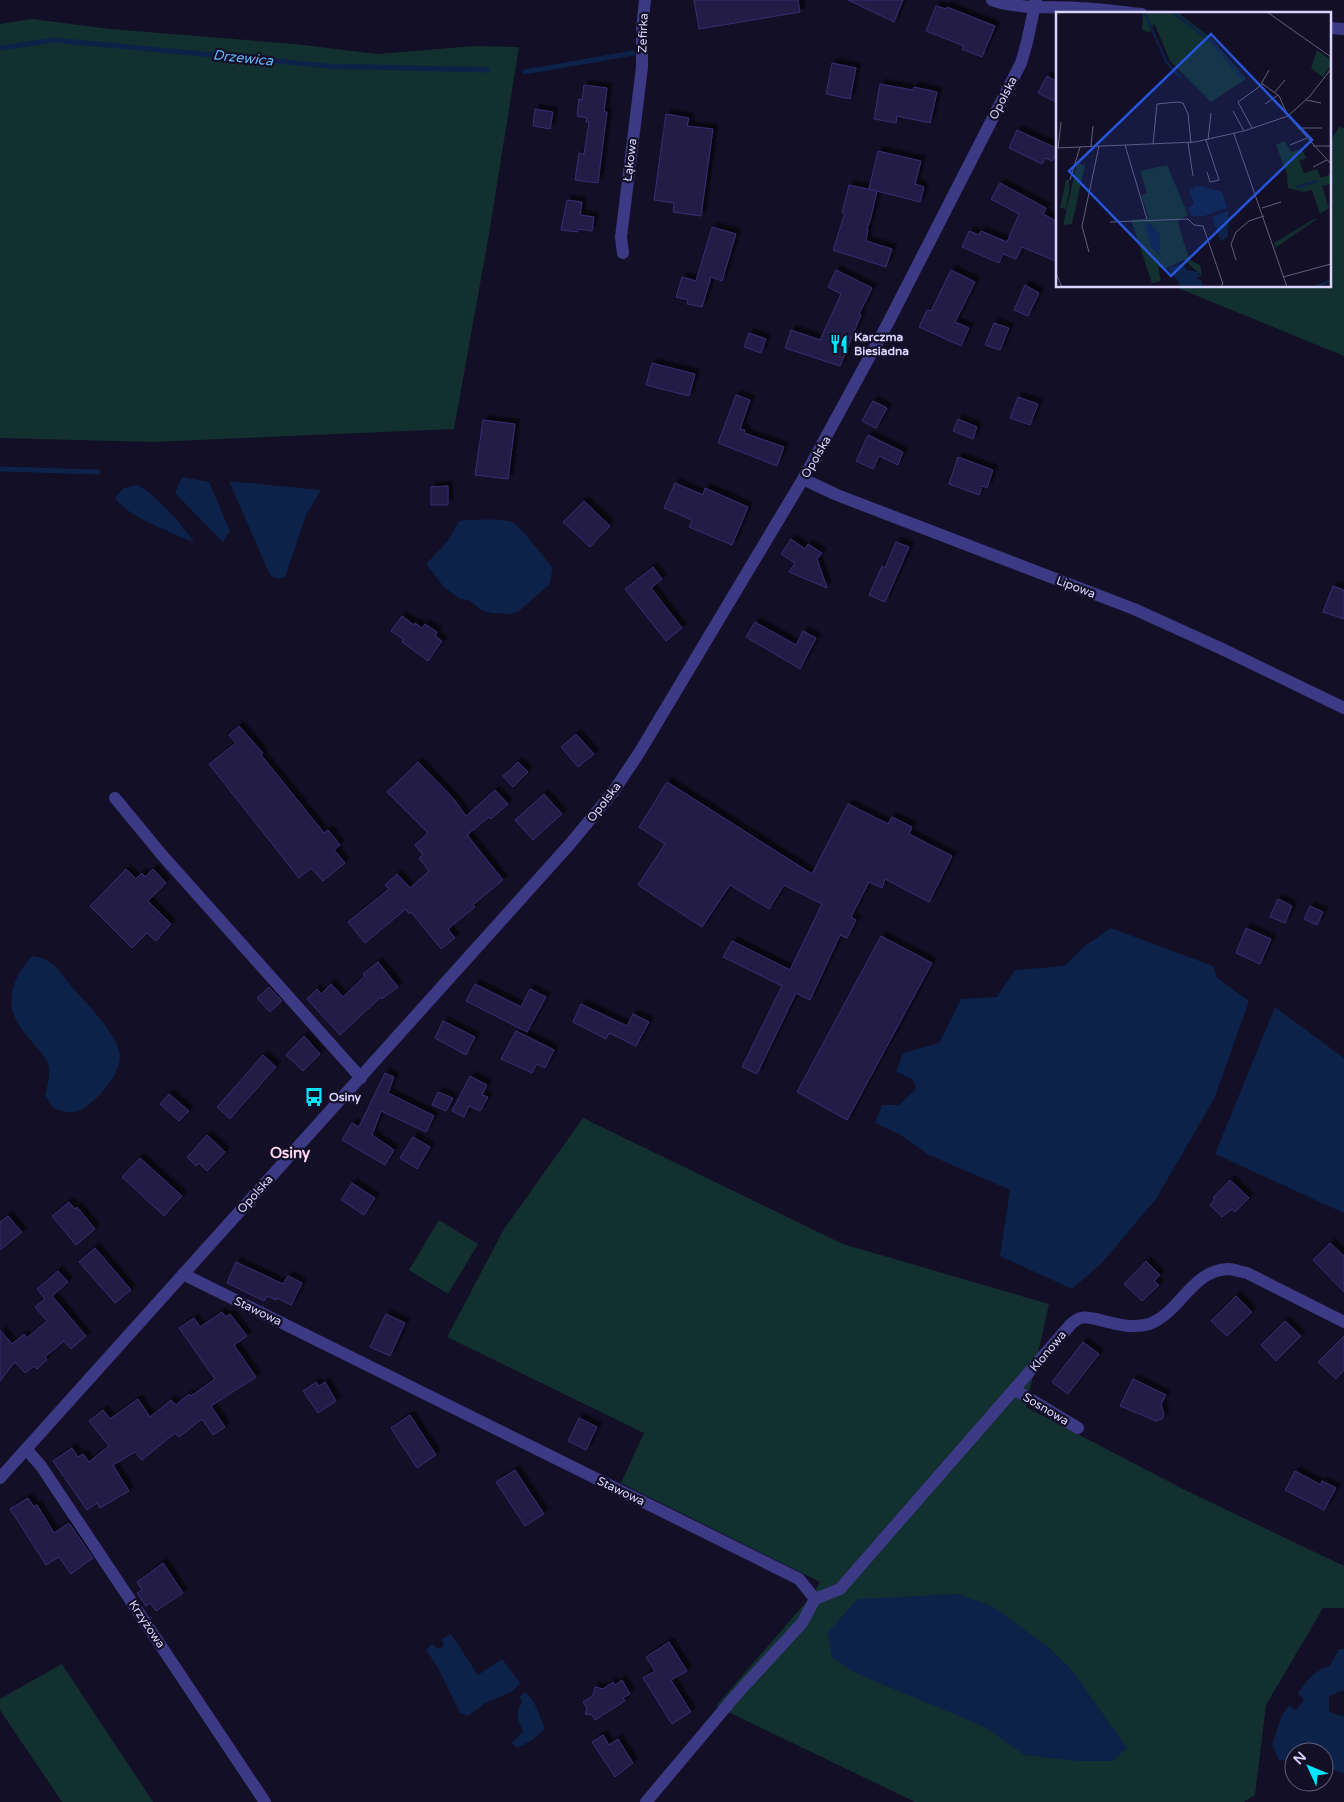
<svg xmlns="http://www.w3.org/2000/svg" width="1344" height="1802" font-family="'Varela Round',sans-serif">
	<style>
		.green { fill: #12302f }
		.water { fill: #0c2248 }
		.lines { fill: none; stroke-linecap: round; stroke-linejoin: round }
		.stream { stroke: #0c2248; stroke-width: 5 }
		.building { fill: #241b47; stroke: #3b2d73; filter: url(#shadow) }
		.minor { stroke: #3d3a85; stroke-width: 12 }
		.labels { text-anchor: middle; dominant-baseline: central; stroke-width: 4.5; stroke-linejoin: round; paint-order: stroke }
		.street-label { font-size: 12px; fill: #d9d4ff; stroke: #130f26 }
		.poi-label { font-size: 12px; font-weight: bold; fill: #d9d4ff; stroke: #130f26; text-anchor: start }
		.water-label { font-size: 14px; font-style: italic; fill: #62b6ff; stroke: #130f26 }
		.quarter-label { font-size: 15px; font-weight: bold; fill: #ffd6f0; stroke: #130f26 }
		.inset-river { fill: none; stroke: #0c2248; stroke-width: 2.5 }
		.inset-road { fill: none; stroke: #625e7d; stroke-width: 1 }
		.view { fill: #2655da; fill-opacity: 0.15; stroke: #2655da; stroke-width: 2.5 }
		.inset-edge { fill: none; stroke: #d9d4ff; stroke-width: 2.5 }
	</style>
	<defs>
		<filter id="shadow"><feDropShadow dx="4.5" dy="-4.5" stdDeviation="1" flood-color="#0009"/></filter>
	</defs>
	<rect width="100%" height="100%" fill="#130f26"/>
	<g class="green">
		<polygon points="32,19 110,29 295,44 377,54 474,46 519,47 489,234 454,429 152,442 0,438 0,24"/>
		<polygon points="1339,127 1344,128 1344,356 1173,286 1330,286 1330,142"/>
		<polygon points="583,1118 843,1244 1049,1304 1026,1407 1185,1490 1344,1566 1344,1608 1323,1608 1266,1705 1255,1795 1244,1802 915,1802 716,1706 813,1594 820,1582 621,1483 644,1433 447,1337 504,1229"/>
		<polygon points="439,1220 478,1244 448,1294 409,1270"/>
		<polygon points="62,1664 153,1802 62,1802 0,1710 0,1699"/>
	</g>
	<g class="water">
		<polygon points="182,477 209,482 230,531 223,542 175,493"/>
		<polygon points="229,481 321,490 306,515 285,577 278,579 270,575"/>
		<path d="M138,485c24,15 40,36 57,58 -21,-10 -68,-26 -80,-45l9,-10z"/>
		<path d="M467,520c11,0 37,-2 47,3 10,7 30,35 39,45l-4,17 -30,26 -9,3 -18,-1 -11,-3 -12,-10 -9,-1 -16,-12 -17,-22 1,-3 19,-20 12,-21z"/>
		<polygon points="1111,928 1213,966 1217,978 1249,1001 1214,1099 1156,1199 1101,1264 1072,1289 1000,1256 1010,1190 929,1155 901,1135 875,1123 882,1105 899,1105 916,1089 913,1079 896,1072 903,1053 939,1043 961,999 997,997 1015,970 1064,966 1086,945"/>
		<path d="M32,956c8,1 14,3 21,8 8,7 13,16 20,24 13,15 47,49 47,69 0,19 -27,49 -44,55 -7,2 -16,-2 -23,-4l-8,-13c2,-8 5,-18 4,-26 -1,-11 -9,-18 -16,-26 -6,-7 -16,-19 -19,-28 -8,-22 4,-44 18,-59z"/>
		<polygon points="1275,1007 1344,1058 1344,1213 1215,1154"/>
		<polygon points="958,1594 992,1606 1047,1646 1071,1669 1127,1748 1112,1761 1076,1761 1024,1755 985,1727 853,1672 832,1657 827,1633 858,1599"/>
		<polygon points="451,1634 478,1675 502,1659 520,1683 513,1691 484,1704 468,1716 460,1713 437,1666 426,1650 432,1644 438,1649 444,1646 442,1639"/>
		<path d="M1339,1649h5v41l-15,6v15l8,4 7,1v58l-20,-8v-14h-30v9l-15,-1 -7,-15 10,-30 6,-9 8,4 8,-10 -6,-7c9,-12 16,-23 32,-27z"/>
		<path d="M525,1692l9,10 11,27 -13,11 -15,8 -5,-5 11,-12c-6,-15 -8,-16 -1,-30l-3,-4z"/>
	</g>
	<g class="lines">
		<g class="stream">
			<polyline points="0,48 54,40 329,66 487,70"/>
			<polyline points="525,72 633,53"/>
			<polyline points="0,469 98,472"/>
		</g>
	</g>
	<g class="building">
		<polygon points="694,0 798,0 800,12 699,29"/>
		<polygon points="848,0 903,0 894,22"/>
		<polygon points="936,6 946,9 947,7 995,26 982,57 962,49 964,46 926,31"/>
		<polygon points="832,63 856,68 850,99 826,94"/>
		<polygon points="1047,76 1058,82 1058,103 1038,93"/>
		<polygon points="880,84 913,90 914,87 937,92 930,123 897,116 896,123 874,119"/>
		<polygon points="584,85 607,88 604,112 607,112 598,183 575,180 579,153 584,154 589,122 586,122 587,118 577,116 579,99 582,100"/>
		<polygon points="535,109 553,112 550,129 533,126"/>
		<polygon points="666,114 689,118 687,126 713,129 701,216 673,212 674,203 654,200"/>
		<polygon points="1017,130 1058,149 1052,161 1045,158 1042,164 1009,148"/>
		<polygon points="878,151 921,161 915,184 924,187 920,202 869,189"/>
		<polygon points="1000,183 1046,208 1043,214 1058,222 1058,262 1022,247 1016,259 1003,254 999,263 962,247 969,231 979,235 981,231 1007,242 1019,214 991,199"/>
		<polygon points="849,185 877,191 870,221 867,228 868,229 866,241 892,249 886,267 833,250 845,213 842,213"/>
		<polygon points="567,200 582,202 580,215 594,217 592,231 578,229 578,232 561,230"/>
		<polygon points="712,227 736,234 722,281 711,277 702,307 687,304 688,300 676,297 682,277 696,281"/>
		<polygon points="836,270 872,288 859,314 861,315 840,366 785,348 791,330 820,340 841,294 828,287"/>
		<polygon points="951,270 975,282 955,322 969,328 961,346 919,327 927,310 931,311"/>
		<polygon points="1025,285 1039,293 1028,316 1014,310"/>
		<polygon points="994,323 1009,328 1000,350 985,345"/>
		<polygon points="749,333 766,339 761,353 744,347"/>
		<polygon points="652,363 695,374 689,396 646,385"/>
		<polygon points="736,395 750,400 740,429 745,430 744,433 784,447 777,466 718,443"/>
		<polygon points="1018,397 1038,404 1030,425 1010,418"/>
		<polygon points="873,401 887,408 876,428 862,421"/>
		<polygon points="958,419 977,427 973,439 953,431"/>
		<polygon points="483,420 515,424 508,479 475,475"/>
		<polygon points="868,435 903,452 898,465 879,456 873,469 856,461"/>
		<polygon points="958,457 993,470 987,488 982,486 979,495 949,484"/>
		<polygon points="675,483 703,495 705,488 748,507 732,545 689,527 692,520 664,508"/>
		<polygon points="448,486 448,505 431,505 431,487"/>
		<polygon points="584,501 610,526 590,547 563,522"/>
		<polygon points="791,539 805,549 808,544 822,553 817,559 827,588 789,572 795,563 781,554"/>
		<polygon points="896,542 909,547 885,602 869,595 882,566 885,568"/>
		<polygon points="653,567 662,579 651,588 682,628 666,641 625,589"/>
		<polygon points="1333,586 1344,590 1344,619 1323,612"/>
		<polygon points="402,616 414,625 415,623 422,628 425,624 437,632 435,636 442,641 428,661 402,642 404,640 391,631"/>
		<polygon points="755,622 796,645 803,631 816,638 800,669 746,637"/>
		<polygon points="239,726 263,753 261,755 324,833 328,830 340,845 334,850 345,863 323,881 311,868 299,878 209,764 236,743 229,735"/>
		<polygon points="576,734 594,754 578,767 561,747"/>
		<polygon points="418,762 453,798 466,816 495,790 508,804 491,819 489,817 467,835 503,880 473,905 475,907 448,929 455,938 441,949 411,912 409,914 406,909 365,943 348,922 389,889 385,885 397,874 410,888 429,871 419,858 423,855 415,845 428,833 387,792"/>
		<polygon points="518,762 528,772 513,787 503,776"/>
		<polygon points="667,782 812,874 848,804 888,824 892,817 912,827 909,834 952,856 929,902 885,879 882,888 869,882 851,917 856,920 847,938 840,935 810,1000 796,993 757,1074 742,1067 782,986 723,957 732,941 790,970 822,904 784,885 769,909 730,885 702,927 638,885 665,844 639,827"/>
		<polygon points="544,794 562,814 533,840 515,820"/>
		<polygon points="126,869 136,879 142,873 145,877 153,869 166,883 148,901 171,924 156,941 147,933 132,948 90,906"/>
		<polygon points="1278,899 1292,906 1285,923 1270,917"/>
		<polygon points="1310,906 1323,912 1317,925 1304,919"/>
		<polygon points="1246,928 1271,939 1260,964 1236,953"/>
		<polygon points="881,936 932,963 847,1120 797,1092"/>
		<polygon points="378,962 398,987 382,999 381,997 340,1035 307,999 317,989 321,994 331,984 343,997 365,976 363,974"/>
		<polygon points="475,984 521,1007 530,989 546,997 527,1032 466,1001"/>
		<polygon points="269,987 282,1001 270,1012 257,998"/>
		<polygon points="581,1004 627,1026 633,1014 649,1022 636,1046 609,1033 606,1039 573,1022"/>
		<polygon points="443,1021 475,1037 466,1055 435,1038"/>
		<polygon points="516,1031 554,1050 545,1068 537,1064 532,1073 501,1059"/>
		<polygon points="304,1036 320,1054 303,1071 286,1055"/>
		<polygon points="263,1055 276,1067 230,1119 217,1107"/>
		<polygon points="385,1073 394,1077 388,1093 434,1116 426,1132 381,1111 372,1135 394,1150 385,1165 342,1140 352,1123 359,1127"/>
		<polygon points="470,1076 487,1085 482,1095 488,1097 480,1111 469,1106 464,1117 452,1111"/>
		<polygon points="438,1092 453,1098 446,1111 432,1105"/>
		<polygon points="169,1094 189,1111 179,1121 160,1104"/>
		<polygon points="207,1135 225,1152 207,1171 199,1163 196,1166 187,1157"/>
		<polygon points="413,1137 430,1147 417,1169 400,1158"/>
		<polygon points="140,1158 182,1196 164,1216 122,1177"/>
		<polygon points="1230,1180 1249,1198 1235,1212 1232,1209 1222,1217 1210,1205 1215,1199 1213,1198"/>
		<polygon points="352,1183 375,1198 364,1215 341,1200"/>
		<polygon points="69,1202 75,1209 77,1207 95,1229 76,1245 52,1216"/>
		<polygon points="8,1216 22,1232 0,1250 0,1222"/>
		<polygon points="1330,1243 1344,1256 1344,1292 1313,1260"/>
		<polygon points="95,1248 131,1290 115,1303 79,1262"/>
		<polygon points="1146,1261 1160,1275 1154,1281 1159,1285 1142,1301 1124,1284"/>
		<polygon points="236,1262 283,1284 288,1276 302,1283 291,1305 277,1298 276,1300 267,1296 264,1301 227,1283"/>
		<polygon points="58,1271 68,1282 52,1296 86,1336 71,1349 64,1341 45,1357 47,1360 37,1369 34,1366 25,1373 15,1362 0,1381 0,1330 12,1344 24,1334 27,1338 47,1321 35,1307 45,1299 37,1289"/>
		<polygon points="1236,1296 1252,1312 1227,1336 1211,1321"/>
		<polygon points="222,1312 226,1317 230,1314 247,1336 234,1345 256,1377 211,1406 225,1427 213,1435 202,1419 179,1437 175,1433 142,1460 135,1452 113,1465 129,1491 100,1508 97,1503 87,1510 53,1461 72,1448 78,1457 83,1454 89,1462 109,1446 89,1421 103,1410 110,1419 138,1399 150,1417 171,1400 176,1405 189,1394 191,1396 215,1379 179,1328 194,1318 200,1327"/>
		<polygon points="386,1314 405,1323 390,1356 370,1347"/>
		<polygon points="1285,1321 1301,1336 1276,1361 1261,1345"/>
		<polygon points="1344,1336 1344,1370 1336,1379 1318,1362"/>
		<polygon points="1083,1342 1099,1354 1068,1394 1052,1382"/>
		<polygon points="1133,1379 1166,1395 1161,1404 1164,1414 1162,1419 1156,1421 1120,1406"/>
		<polygon points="316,1382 319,1386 325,1382 336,1401 318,1413 303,1391"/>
		<polygon points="410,1415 436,1455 417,1468 391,1428"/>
		<polygon points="579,1418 597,1427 586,1450 568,1441"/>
		<polygon points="515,1470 544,1514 525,1526 496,1482"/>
		<polygon points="1295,1471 1321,1485 1322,1481 1336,1488 1324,1510 1285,1490"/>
		<polygon points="28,1498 34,1507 37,1505 54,1533 69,1523 93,1558 71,1574 59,1557 46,1565 10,1509"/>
		<polygon points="163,1563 183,1593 156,1611 150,1603 146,1606 137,1593 142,1590 137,1582"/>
		<polygon points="669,1642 687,1671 671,1680 691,1712 672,1724 643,1678 655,1671 646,1657"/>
		<polygon points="622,1680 630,1694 623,1698 625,1701 595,1720 592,1715 585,1714 587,1708 583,1702 593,1695 595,1687 603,1689 613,1682 615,1685"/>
		<polygon points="603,1735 609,1745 618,1739 633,1763 615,1777 592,1742"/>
	</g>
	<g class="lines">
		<g class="minor">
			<path d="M992,0c28,10 60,6 88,8 21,1 41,4 62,6"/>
			<polyline points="1330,28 1344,29"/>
			<polyline points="623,253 621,237 642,67 642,29 645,0"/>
			<polyline points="803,479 837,495 1134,609 1220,648 1344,708"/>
			<polyline points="115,798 162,855 361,1078"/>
			<polyline points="183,1274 799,1579 815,1599"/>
			<polyline points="1015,1390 1078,1428"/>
			<polyline points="26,1449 41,1466 265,1802"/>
			<polyline points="0,1478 570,844 613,792 639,753 803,479 888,323 1021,63 1027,42 1036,0"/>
			<path d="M815,1599l25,-10 231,-265c3,-2 7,-6 10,-6 5,-2 14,1 19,2 15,4 33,9 49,4 31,-11 43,-54 79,-55 6,0 13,3 19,4l97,49"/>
			<polyline points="646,1802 736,1695 802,1623 815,1599"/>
		</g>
	</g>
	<defs>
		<g id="restaurant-bare" transform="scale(1.5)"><path d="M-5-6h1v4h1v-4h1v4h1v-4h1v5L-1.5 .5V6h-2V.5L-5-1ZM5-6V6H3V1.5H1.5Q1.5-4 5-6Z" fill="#00e5ff" stroke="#130f26" stroke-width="2.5" paint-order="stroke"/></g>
		<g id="bus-bare" transform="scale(1.5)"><path d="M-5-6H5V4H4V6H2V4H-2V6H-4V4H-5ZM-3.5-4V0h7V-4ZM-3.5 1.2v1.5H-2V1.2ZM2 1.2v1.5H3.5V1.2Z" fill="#00e5ff" stroke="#130f26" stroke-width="2.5" paint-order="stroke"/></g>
	</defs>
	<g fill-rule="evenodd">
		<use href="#restaurant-bare" x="839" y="344"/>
		<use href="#bus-bare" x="314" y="1097"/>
	</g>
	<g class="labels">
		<g class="street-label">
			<text transform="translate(643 33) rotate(-88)">Zefirka</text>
			<text transform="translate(1003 98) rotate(-63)">Opolska</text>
			<text transform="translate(630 160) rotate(-83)">Łąkowa</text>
			<text transform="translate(816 457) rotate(-60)">Opolska</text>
			<text transform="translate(1076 587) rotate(21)">Lipowa</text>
			<text transform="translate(604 802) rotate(-52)">Opolska</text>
			<text transform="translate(255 1194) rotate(-48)">Opolska</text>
			<text transform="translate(258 1311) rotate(26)">Stawowa</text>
			<text transform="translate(1048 1351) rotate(-50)">Klonowa</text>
			<text transform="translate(1046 1409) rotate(31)">Sosnowa</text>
			<text transform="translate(621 1491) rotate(26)">Stawowa</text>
			<text transform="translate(147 1624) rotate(56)">Krzyżowa</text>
		</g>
		<g class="poi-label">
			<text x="854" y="337">Karczma<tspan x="854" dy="14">Biesiadna</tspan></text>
			<text x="329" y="1097">Osiny</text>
		</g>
		<g class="water-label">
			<text transform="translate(243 58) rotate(6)">Drzewica</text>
		</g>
		<g class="quarter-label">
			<text x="290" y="1153">Osiny</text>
		</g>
	</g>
	<g transform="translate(1056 12)">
		<rect width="275" height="275" fill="#130f26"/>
		<path d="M87,0h34l34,26 35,41 -35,23 -41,-41 -16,-38 -4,10 -8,-3zM261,38l14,10v5l-8,12 -12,-9zM229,129l6,11 11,-3 4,9 -7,3 5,12 13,-4 4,9 10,-4v10l-9,2 7,22 -9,6 -8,-24 -8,2 -16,-4 -1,-14 -11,-29zM21,151l8,2 -13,59 -9,1zM111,153l21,50 -10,6 5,19 7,20 10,5 2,11 -18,-16 -19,9 -7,-2 3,14 -9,2 -21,-63 18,-2 -8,-23 6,-2 -7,-22zM10,168h3v12l-3,17 -6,-1zM258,207h3l-42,29 -1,-5z" fill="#12302f"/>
		<path d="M140,173l26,7 5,16 -23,8h-13l-3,-8 6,-4 -5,-16 5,1zM172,199v25l-7,6 -9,-25zM89,211h5l10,11 -1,21 -8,-8zM127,252l4,6 11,2 2,5 -5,1 6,2 2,7h-22l-12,-19z" fill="#0c2248"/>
		<path class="inset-river" d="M88,0l23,51 14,15M116,0l40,30 30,36M240,175l22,-6M260,275l15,-7"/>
		<path class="inset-road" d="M211,0l64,45M205,72l8,-14M218,81l11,-13M250,88l15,3M209,92l13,-9M177,99l11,20M196,116l-14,-26 25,-18 16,12 9,20 43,48M242,116h24M178,122l53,153M150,128l13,40 -9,2 -3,-10M152,128l3,-27M132,131l5,33M97,132l4,-40 21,-2 5,1 5,11 3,29M69,133l22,74M234,133l17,-7M35,134l2,-20M257,134h18M0,136l139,-6 49,-11 44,-15 22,-20 21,-27M2,136l3,-26M257,155l14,-7M14,168l10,-33M206,196l19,-6M54,210l78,-3 6,6 9,1 20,58 -3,3M33,240l-7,-26 17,-80M180,248l-5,-16 5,-12 13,-11 15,-5M0,261l6,14M227,265l48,-13"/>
		<path class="view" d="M155,22l101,106 -141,136 -102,-105z"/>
		<rect width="275" height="275" class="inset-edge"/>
	</g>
	<g transform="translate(1309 1767) rotate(314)"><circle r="24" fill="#130f26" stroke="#625e7d"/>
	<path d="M0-4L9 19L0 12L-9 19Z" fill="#00e5ff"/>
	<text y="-8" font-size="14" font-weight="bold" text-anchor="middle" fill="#d9d4ff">N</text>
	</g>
</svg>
